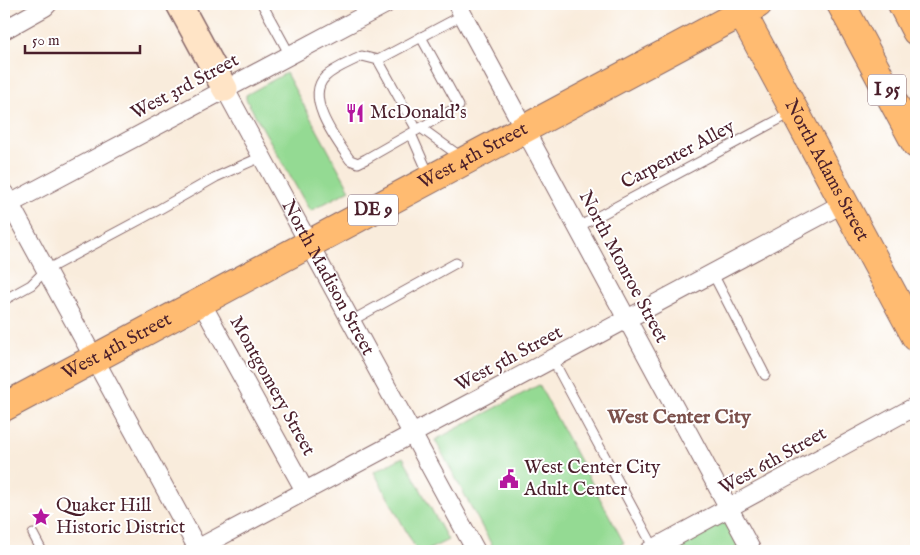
<svg xmlns="http://www.w3.org/2000/svg" width="920" height="555" font-family="'IM FELL English',serif">
	<style>
		.green { fill: #94da93; stroke: #6f7c5f }
		.lines { fill: none; stroke-linecap: round; stroke-linejoin: round }
		.lane-casing { stroke: #876769; stroke-width: 11 }
		.street-casing { stroke: #876769; stroke-width: 20 }
		.secondary-casing { stroke: #876769; stroke-width: 28 }
		.primary-casing { stroke: #876769; stroke-width: 30 }
		.highway-casing { stroke: #876769; stroke-width: 30 }
		.lane { stroke: #fff; stroke-width: 9 }
		.street { stroke: #fff; stroke-width: 18 }
		.secondary { stroke: #ffe4c6; stroke-width: 25 }
		.primary { stroke: #ffbb71; stroke-width: 28 }
		.highway { stroke: #ffbb71; stroke-width: 28 }
		.labels { text-anchor: middle; dominant-baseline: central; stroke-width: 4; stroke-linejoin: round; paint-order: stroke }
		.shield { fill: #fff; stroke: #80626b; stroke-width: 1 }
		.shield-label { font-size: 18px; font-weight: bold; fill: #4a1f2b }
		.street-label { font-size: 19px; fill: #4a1f2b; stroke: #fff }
		.poi-label { font-size: 19px; fill: #4a1f2b; stroke: #fff; text-anchor: start }
		.neighbourhood-label { font-size: 20px; font-weight: bold; fill: #7c514c; stroke: #fff }
	</style>
	<rect width="100%" height="100%" fill="#fff"/>
	<filter id="ink" filterUnits="userSpaceOnUse"><feTurbulence type="fractalNoise" baseFrequency=".02" numOctaves="2"/><feDisplacementMap in="SourceGraphic" scale="10" xChannelSelector="R" yChannelSelector="G"/><feConvolveMatrix kernelMatrix="1 2 1 2 8 2 1 2 1" color-interpolation-filters="sRGB"/></filter>
	<filter id="wash" filterUnits="userSpaceOnUse"><feTurbulence type="fractalNoise" baseFrequency=".0096" numOctaves="4" result="noise"/><feDisplacementMap in="SourceGraphic" scale="20" xChannelSelector="R" yChannelSelector="G"/><feGaussianBlur stdDeviation="1.12" result="paint"/><feColorMatrix in="noise" values="0 0 0 0 0 0 0 0 0 0 0 0 0 0 0 0 0 1.4 0 .05"/><feComposite in="paint" operator="in"/></filter>
	<g filter="url(#wash)">
		<rect width="100%" height="100%" fill="#f9ecdc"/>
		<g class="green">
			<polygon points="286,73 350,190 310,211 246,99 246,95"/>
			<polygon points="539,385 624,543 608,551 495,551 435,440"/>
			<polygon points="403,457 448,540 426,551 417,551 374,472"/>
			<polygon points="729,509 752,551 649,551"/>
		</g>
	</g>
	<g filter="url(#ink)">
		<g class="lines">
			<g class="lane-casing">
				<g id="lane">
					<polyline points="262,4 290,55"/>
					<path d="M378,60l-16,-4c-11,6 -28,12 -37,21 -21,21 12,64 25,83l8,3 8,-4 93,-53 -38,-69"/>
					<polyline points="421,128 461,157"/>
					<polyline points="417,130 378,60 463,15"/>
					<polyline points="411,134 430,177"/>
					<polyline points="578,227 791,113"/>
					<polyline points="713,274 765,375"/>
					<polyline points="4,300 31,285 46,270 158,210 216,177 261,157"/>
					<polyline points="351,321 456,263"/>
					<polyline points="553,360 654,548"/>
					<polyline points="33,534 42,551"/>
				</g>
			</g>
			<g class="street-casing">
				<g id="street">
					<polyline points="457,4 752,551"/>
					<polyline points="4,30 45,7 48,4"/>
					<path id="s1" d="M225,89l251,462"/>
					<polyline points="4,193 199,551"/>
					<polyline points="4,207 386,4"/>
					<polyline points="201,302 305,491"/>
					<polyline points="193,551 844,203"/>
					<polyline points="649,551 916,406"/>
				</g>
			</g>
			<g class="secondary-casing">
				<polyline id="secondary" points="179,4 225,89"/>
			</g>
			<g class="primary-casing">
				<g id="primary">
					<path id="s2" d="M737,4l179,333"/>
					<path id="s3" d="M4,407l754,-403"/>
				</g>
			</g>
			<g class="highway-casing">
				<g id="highway">
					<polyline points="841,4 916,144"/>
					<polyline points="902,4 916,31"/>
				</g>
			</g>
			<use href="#lane" class="lane"/>
			<use href="#street" class="street"/>
			<use href="#secondary" class="secondary"/>
			<use href="#primary" class="primary"/>
			<use href="#highway" class="highway"/>
		</g>
	</g>
	<defs>
		<g id="restaurant-bare" transform="scale(1.5)"><path d="M-5-6h1v4h1v-4h1v4h1v-4h1v5L-1.5 .5V6h-2V.5L-5-1ZM5-6V6H3V1.5H1.5Q1.5-4 5-6Z" fill="#b5179e" stroke="#fff" stroke-width="2.5" paint-order="stroke"/></g>
		<g id="civic-bare" transform="scale(1.5)"><path d="M-.6-6.5H3V-4.5H.6V-3L4-1V1h2V6H-6V1h2V-1L-.6-3ZM-1.2 2.5V6h2.4V2.5Z" fill="#b5179e" stroke="#fff" stroke-width="2.5" paint-order="stroke"/></g>
		<g id="sight-bare" transform="scale(1.5)"><path d="M0-6L1.8-2.2L6-1.7L2.9 1.2L3.7 5.4L0 3.3L-3.7 5.4L-2.9 1.2L-6-1.7L-1.8-2.2Z" fill="#b5179e" stroke="#fff" stroke-width="2.5" paint-order="stroke"/></g>
	</defs>
	<g fill-rule="evenodd">
		<use href="#restaurant-bare" x="355" y="113"/>
		<use href="#civic-bare" x="509" y="479"/>
		<use href="#sight-bare" x="41" y="517"/>
	</g>
	<g class="labels">
		<g class="shield">
			<rect x="868" y="74.5" width="38" height="31" rx="4"/>
			<rect x="348" y="194.5" width="50" height="31" rx="4"/>
		</g>
		<g class="shield-label">
			<text x="887" y="90">I 95</text>
			<text x="373" y="210">DE 9</text>
		</g>
		<g class="street-label">
			<text transform="translate(185 87) rotate(-28)">West 3rd Street</text>
			<text transform="translate(678 155) rotate(-28)">Carpenter Alley</text>
			<text stroke="none"><textPath href="#s3" startOffset="532">West 4th Street</textPath></text>
			<text stroke="none"><textPath href="#s2" startOffset="189">North Adams Street</textPath></text>
			<text transform="translate(623 267) rotate(62)">North Monroe Street</text>
			<text stroke="none"><textPath href="#s1" startOffset="215">North Madison Street</textPath></text>
			<text stroke="none"><textPath href="#s3" startOffset="128">West 4th Street</textPath></text>
			<text transform="translate(509 359) rotate(-28)">West 5th Street</text>
			<text transform="translate(272 386) rotate(61)">Montgomery Street</text>
			<text transform="translate(773 461) rotate(-29)">West 6th Street</text>
		</g>
		<g class="poi-label">
			<text x="370" y="113">McDonald's</text>
			<text x="524" y="468">West Center City<tspan x="524" dy="22">Adult Center</tspan></text>
			<text x="56" y="506">Quaker Hill<tspan x="56" dy="22">Historic District</tspan></text>
		</g>
		<g class="neighbourhood-label">
			<text x="679" y="417">West Center City</text>
		</g>
	</g>
	<rect width="920" height="555" fill="none" stroke="#fff" stroke-width="20"/>
	<path d="M25 45v8h115v-8" fill="none" stroke="#4a1f2b" stroke-width="2.5"/>
	<text x="32" y="45" font-size="15" fill="#4a1f2b" stroke="#ffffff" stroke-width="4" paint-order="stroke">50 m</text>
</svg>
